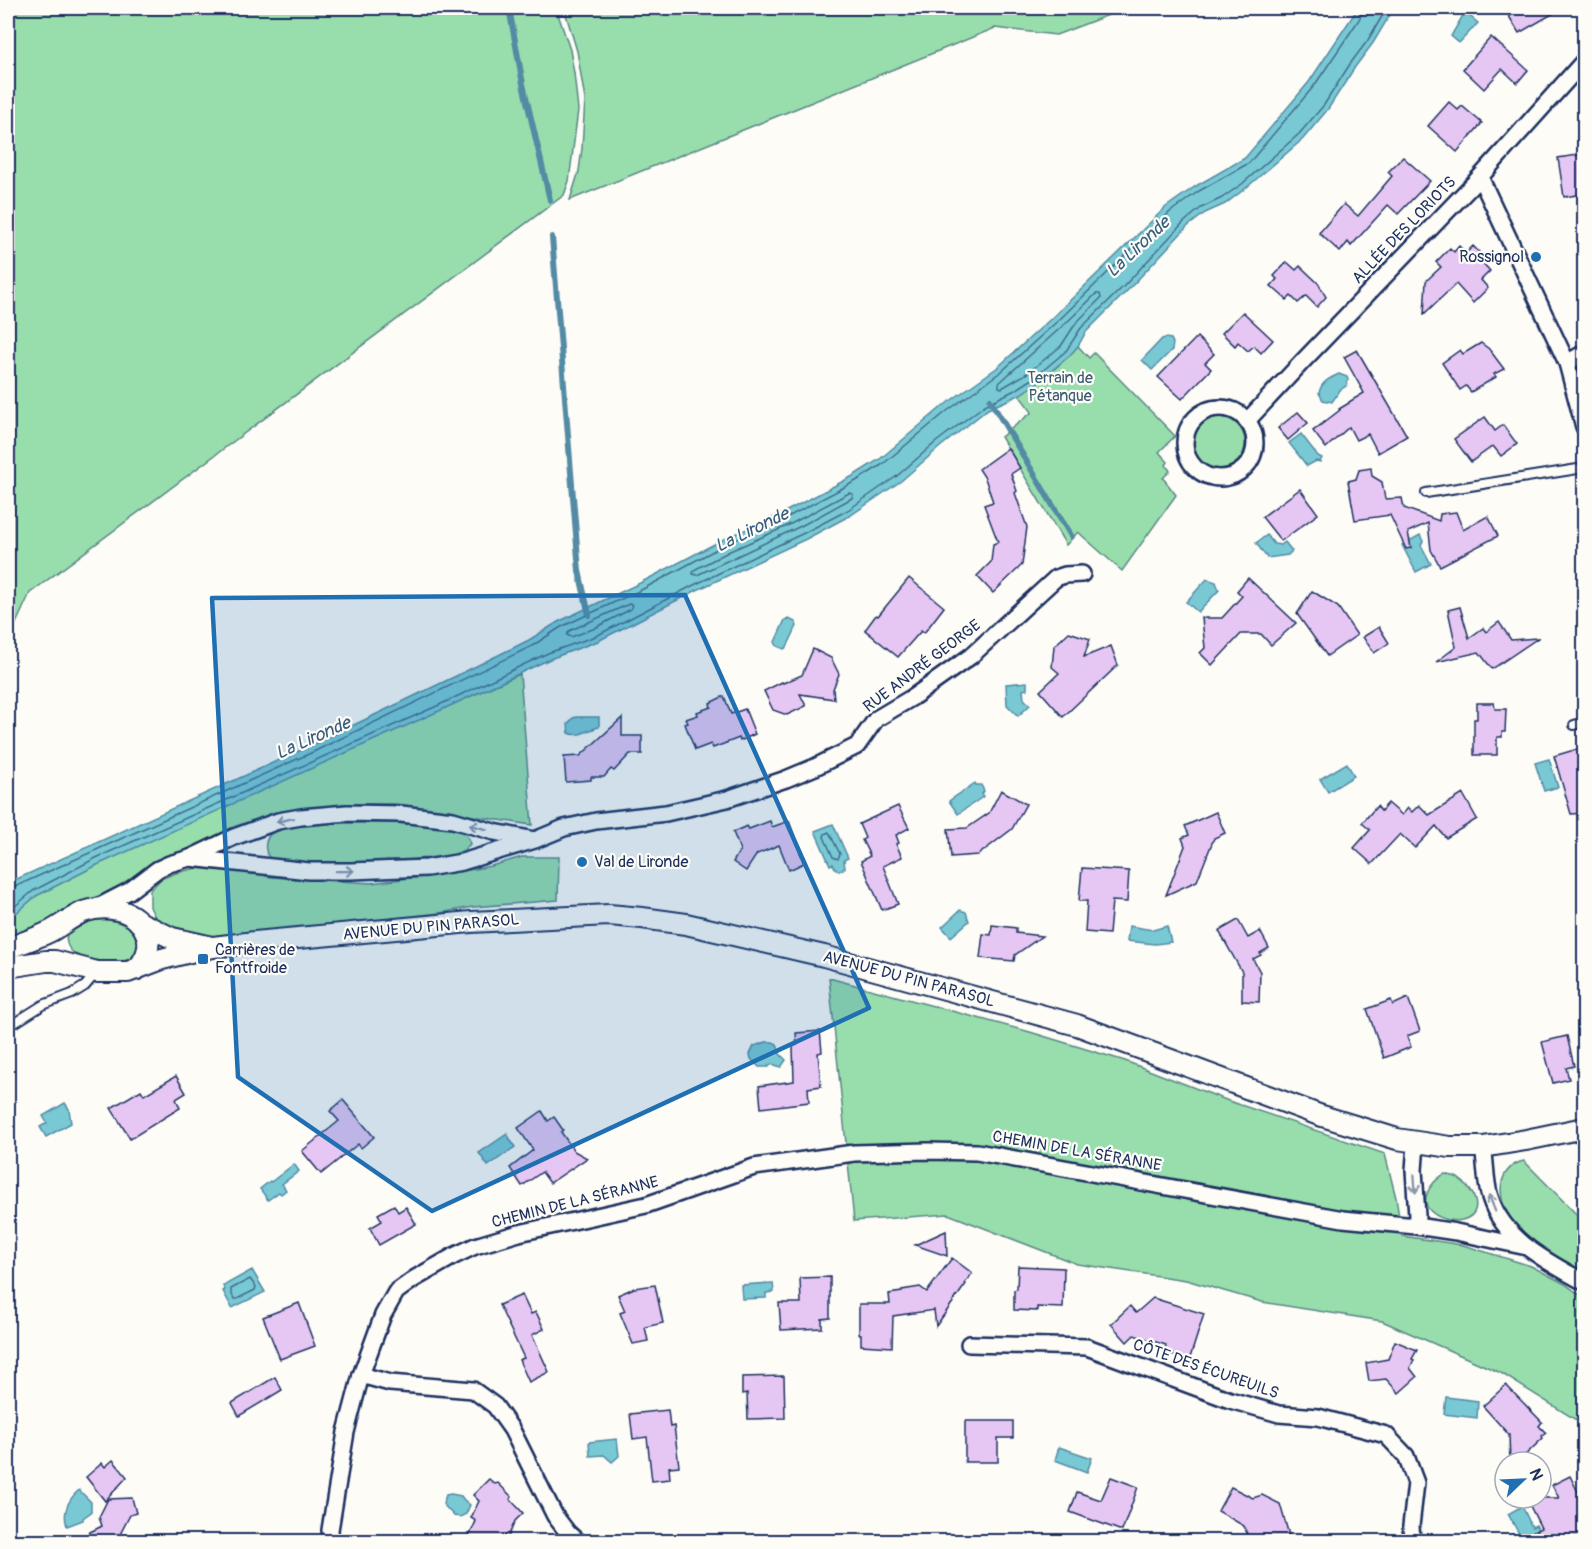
<svg xmlns="http://www.w3.org/2000/svg" width="1592" height="1549" font-family="Pangolin,sans-serif">
	<style>
		.green { fill: #98deac; stroke: #5a8685; stroke-width: 1.5 }
		.water { fill: #79c9d4; stroke: #538ba5; stroke-width: 1.5 }
		.lines { fill: none; stroke-linecap: round; stroke-linejoin: round }
		.shore { stroke: #416d8d; stroke-width: 1.5 }
		.stream { stroke: #538ba5; stroke-width: 6 }
		.building { fill: #e6c7f4; stroke: #1b2f5e; stroke-width: 1.5 }
		.service-casing { stroke: #1b2f5e; stroke-width: 12 }
		.minor-casing { stroke: #1b2f5e; stroke-width: 20 }
		.tertiary-casing { stroke: #1b2f5e; stroke-width: 24 }
		.service { stroke: #fdfcf7; stroke-width: 8 }
		.minor { stroke: #fdfcf7; stroke-width: 15 }
		.tertiary { stroke: #fdfcf7; stroke-width: 20 }
		.oneway { stroke: #8c96aa }
		.marked { fill: #1f6fb2; fill-opacity: 0.2; stroke: #1f6fb2; stroke-width: 4.5; stroke-linejoin: round }
		.poi-dot { fill: #1f6fb2; stroke: #fdfcf7; stroke-width: 2 }
		.labels { text-anchor: middle; dominant-baseline: central; stroke-width: 4.5; stroke-linejoin: round; paint-order: stroke }
		.street-label { font-size: 16px; fill: #1b2f5e; stroke: #fdfcf7 }
		.poi-label { font-size: 16px; fill: #1b2f5e; stroke: #fdfcf7; text-anchor: start }
		.park-label { font-size: 16px; fill: #3a5b72; stroke: #fdfcf7 }
		.water-label { font-size: 18px; font-style: italic; fill: #375d81; stroke: #fdfcf7 }
	</style>
	<rect width="100%" height="100%" fill="#fdfcf7"/>
	<filter id="ink" filterUnits="userSpaceOnUse"><feTurbulence type="fractalNoise" baseFrequency=".0167" numOctaves="2"/><feDisplacementMap in="SourceGraphic" scale="12" xChannelSelector="R" yChannelSelector="G"/><feConvolveMatrix kernelMatrix="1 2 1 2 8 2 1 2 1" color-interpolation-filters="sRGB"/></filter>
	<g filter="url(#ink)">
		<g class="green">
			<polygon points="8,8 556,8 570,50 574,73 578,110 569,181 564,195 30,593 8,641"/>
			<polygon points="564,8 1127,8 1056,35 995,28 570,200 579,171 582,148 585,100 577,51"/>
			<path d="M1078,346l11,12 5,-5 81,83 -16,16 9,10 -2,3 4,6 -7,7 13,17 -54,76 -44,-39 -12,13 -65,-108 31,-25 -13,-17c21,-14 43,-30 59,-49z"/>
			<circle cx="1219" cy="443" r="26"/>
			<polygon points="520,674 532,825 396,804 345,804 295,810 244,829 147,868 119,891 8,945 8,920 36,896 99,864"/>
			<path d="M360,823h34l61,4c9,4 13,7 15,17l-6,6 -11,5 -72,8 -52,1 -50,-2c-7,-2 -12,-4 -13,-12 -2,-9 4,-19 13,-22 18,-7 60,-5 81,-5z"/>
			<polygon points="522,857 559,857 558,900 473,907 440,913 386,919 193,938 158,923 150,907 150,890 161,879 176,873 197,868 243,870 271,877 371,883 458,872 491,866"/>
			<path d="M95,918c25,3 50,7 41,39 -15,8 -59,8 -68,-11 -2,-4 -2,-9 -1,-14l6,-7z"/>
			<polygon points="829,978 1030,1032 1125,1061 1226,1100 1385,1154 1396,1198 1402,1236 1463,1245 1531,1266 1565,1284 1584,1298 1584,1425 1501,1373 1382,1321 1262,1302 1186,1280 1077,1264 948,1214 854,1221"/>
			<path d="M1524,1161l60,61v51c-30,-16 -91,-49 -82,-91 3,-11 11,-19 22,-21z"/>
			<path d="M1445,1174c4,1 9,2 13,4 15,10 29,35 4,42 -12,3 -32,-4 -36,-16 -3,-11 10,-26 19,-30z"/>
		</g>
		<g class="water">
			<polygon points="1358,8 1394,8 1373,43 1355,67 1328,109 1303,139 1246,188 1225,204 1205,213 1187,227 1128,290 1086,332 1078,346 1070,355 1037,383 1019,395 988,409 940,447 901,481 851,515 806,539 697,590 598,641 550,659 439,711 99,864 36,896 8,920 8,883 310,746 456,676 529,640 558,622 640,583 724,539 779,515 853,476 880,459 943,406 998,367 1057,313 1166,207 1196,186 1245,158 1309,82"/>
			<polygon points="1465,12 1478,23 1459,43 1451,36"/>
			<polygon points="1165,338 1171,339 1173,343 1172,350 1152,370 1142,360 1162,339"/>
			<path d="M1339,374l8,3 1,3 -2,6 -6,4 -8,12 -9,-2 -4,-7c2,-11 11,-15 20,-19z"/>
			<polygon points="1301,434 1318,456 1322,458 1320,462 1316,461 1307,466 1289,443"/>
			<polygon points="1267,535 1274,544 1281,545 1285,542 1292,551 1288,555 1267,558 1256,543"/>
			<polygon points="1420,535 1423,541 1421,545 1431,564 1416,572 1402,545"/>
			<polygon points="1207,579 1216,582 1219,590 1198,612 1186,602"/>
			<polygon points="789,619 795,622 797,626 787,647 784,649 777,646 775,642 785,620"/>
			<polygon points="1027,682 1027,689 1023,690 1024,699 1030,705 1018,716 1007,705 1006,684"/>
			<path d="M577,717h22v10c-10,2 -19,11 -30,6l-1,-9 5,-6z"/>
			<polygon points="1549,759 1558,787 1544,791 1535,763"/>
			<polygon points="1347,763 1354,776 1328,792 1320,779"/>
			<polygon points="975,783 976,785 981,785 984,791 982,794 984,796 958,814 949,801"/>
			<polygon points="833,824 848,858 844,860 845,868 839,871 835,868 833,864 830,865 815,831"/>
			<polygon points="960,910 966,912 969,921 951,937 942,927"/>
			<polygon points="1129,926 1153,930 1167,926 1171,942 1155,944 1127,941"/>
			<polygon points="766,1042 773,1042 777,1044 780,1054 786,1060 781,1067 772,1064 769,1065 769,1067 759,1067 751,1059 750,1054 754,1046"/>
			<polygon points="65,1103 69,1109 71,1123 46,1137 40,1127 47,1123 43,1116"/>
			<polygon points="507,1134 515,1147 488,1166 479,1153"/>
			<polygon points="294,1164 299,1171 282,1184 286,1190 281,1194 279,1192 268,1200 260,1189 270,1181 271,1182"/>
			<polygon points="252,1270 265,1292 232,1308 223,1291 225,1290 223,1286"/>
			<polygon points="773,1283 774,1292 766,1293 766,1298 742,1299 741,1285"/>
			<polygon points="1446,1397 1478,1401 1477,1418 1444,1414"/>
			<polygon points="617,1439 619,1456 612,1462 604,1455 590,1456 589,1442"/>
			<polygon points="1059,1447 1092,1458 1087,1472 1055,1460"/>
			<path d="M79,1490l12,12v10l-8,6v2l-16,6c-5,-15 1,-26 12,-36z"/>
			<polygon points="451,1494 461,1496 464,1500 470,1505 466,1514 460,1517 454,1516 443,1504 446,1495"/>
			<polygon points="1522,1506 1532,1527 1536,1525 1539,1531 1522,1539 1508,1514"/>
		</g>
		<g class="lines">
			<g class="shore">
				<polygon points="1096,294 1100,294 1101,298 1076,323 1061,346 1029,372 1002,388 999,387 999,383 1066,323"/>
				<polygon points="849,493 853,494 852,498 801,526 697,575 693,574 694,570 730,551 785,527"/>
				<polygon points="629,604 633,605 631,609 593,629 571,637 567,635 569,631"/>
				<polygon points="829,832 840,854 838,859 833,857 824,837 825,834"/>
				<polyline points="8,888 12,888 54,869 313,752 532,646 561,627 643,589 726,544 782,520 856,481 883,464 947,411 1002,371 1061,318 1170,212 1199,191 1249,163 1314,86 1358,21 1363,12 1363,8"/>
				<polyline points="8,912 33,891 96,858 437,706 548,653 596,636 694,585 804,533 848,510 897,476 936,442 985,405 1017,389 1034,378 1066,351 1081,328 1124,286 1183,223 1201,208 1222,198 1242,184 1299,134 1324,105 1350,64 1368,40 1387,8"/>
				<polygon points="250,1279 256,1287 255,1290 237,1299 234,1299 231,1292 231,1289"/>
			</g>
			<g class="stream">
				<polyline points="509,8 523,84 550,200"/>
				<polyline points="552,237 579,571 589,615"/>
				<polyline points="990,400 1071,536"/>
			</g>
		</g>
		<g class="building">
			<polygon points="1504,8 1563,8 1519,33"/>
			<polygon points="1491,37 1528,70 1517,83 1502,69 1484,89 1463,69"/>
			<polygon points="1449,102 1458,110 1462,106 1482,123 1457,152 1428,126"/>
			<polygon points="1584,154 1584,194 1564,197 1558,158"/>
			<polygon points="1403,157 1430,181 1398,214 1388,205 1351,246 1348,242 1340,252 1319,233 1344,204 1358,216 1392,176 1388,172"/>
			<polygon points="1459,246 1466,253 1473,246 1484,257 1480,260 1490,271 1481,280 1488,288 1473,303 1456,284 1424,314 1426,281 1441,267 1436,262 1450,248 1454,252"/>
			<polygon points="1287,262 1296,270 1300,266 1318,283 1326,297 1317,307 1306,296 1298,303 1291,296 1287,300 1271,286 1277,279 1274,276"/>
			<polygon points="1243,312 1273,340 1261,353 1254,346 1248,351 1238,342 1235,346 1222,333"/>
			<polygon points="1197,337 1214,354 1205,363 1211,369 1182,399 1158,377"/>
			<polygon points="1481,343 1489,349 1504,369 1494,374 1496,377 1471,392 1466,386 1460,390 1442,363 1460,350 1463,354"/>
			<polygon points="1357,350 1407,436 1378,453 1368,434 1356,440 1349,427 1326,448 1313,431 1340,410 1339,409 1349,403 1349,402 1364,393 1344,357"/>
			<polygon points="1298,412 1308,423 1288,440 1278,428"/>
			<polygon points="1485,417 1495,431 1503,425 1517,444 1501,456 1493,446 1471,462 1454,439"/>
			<polygon points="1008,448 1020,468 1011,474 1017,491 1015,493 1027,527 1022,565 993,593 977,576 991,562 993,544 998,542 984,505 993,502 985,478 979,469"/>
			<polygon points="1371,468 1372,476 1382,482 1385,499 1402,498 1404,508 1439,521 1440,514 1456,512 1463,530 1488,516 1498,536 1440,566 1431,550 1428,523 1408,532 1411,548 1406,549 1390,515 1355,520 1348,481 1356,479 1359,470"/>
			<polygon points="1300,489 1318,514 1281,541 1262,517"/>
			<polygon points="909,578 944,607 924,633 921,631 898,657 865,630 876,615 878,616"/>
			<polygon points="1248,578 1296,623 1271,645 1261,634 1241,634 1212,665 1200,653 1205,648 1202,618 1222,618 1242,596 1237,591"/>
			<polygon points="1312,591 1338,607 1357,635 1327,656 1297,614"/>
			<polygon points="1460,607 1469,638 1483,628 1486,632 1499,622 1511,640 1538,638 1492,669 1479,652 1436,662 1456,647 1448,610"/>
			<polygon points="1379,627 1389,643 1374,653 1363,637"/>
			<polygon points="1069,632 1090,639 1084,657 1111,646 1118,665 1063,717 1040,691 1059,673 1052,667 1054,646"/>
			<polygon points="813,649 831,658 839,674 833,689 834,699 800,694 806,706 787,715 773,710 764,691 782,682 783,683 802,675"/>
			<polygon points="724,696 731,714 745,709 755,734 740,741 739,738 713,748 711,744 695,750 685,724 688,723 686,719 698,715 697,712 711,707 710,703"/>
			<polygon points="1477,703 1494,703 1495,709 1506,709 1505,732 1502,732 1502,737 1497,737 1497,755 1474,755 1474,719 1477,719"/>
			<polygon points="622,718 622,736 642,736 642,754 630,754 614,771 611,769 604,777 591,777 591,780 566,782 564,757 580,756"/>
			<polygon points="1584,747 1584,813 1571,814 1554,756"/>
			<polygon points="1001,790 1026,804 1012,829 978,855 951,857 948,829 967,828 989,813"/>
			<polygon points="1463,794 1477,819 1446,838 1436,826 1415,848 1400,834 1372,864 1354,848 1370,830 1362,823 1377,806 1381,811 1388,803 1402,815 1408,808 1412,812 1419,805 1429,815"/>
			<polygon points="898,806 909,828 896,835 899,843 896,844 902,857 883,866 898,904 882,910 861,861 870,856 862,840 865,838 859,824"/>
			<polygon points="1216,812 1225,833 1214,838 1197,881 1166,895 1185,846 1182,838 1189,835 1185,826"/>
			<polygon points="770,821 772,827 789,821 804,863 789,870 779,845 757,854 746,871 733,862 740,850 733,832 747,826 749,829"/>
			<polygon points="1082,868 1129,871 1127,902 1112,901 1109,934 1085,932 1087,901 1079,901"/>
			<polygon points="1238,920 1248,938 1260,931 1269,948 1260,953 1261,955 1253,959 1260,972 1259,1002 1242,1001 1242,972 1219,931"/>
			<polygon points="992,925 1016,928 1016,933 1042,936 1015,955 1014,961 980,958 983,934 991,935"/>
			<polygon points="1408,998 1420,1031 1407,1036 1411,1047 1384,1058 1367,1009 1391,1000 1393,1005"/>
			<polygon points="820,1031 822,1052 818,1053 821,1086 808,1088 809,1102 761,1108 759,1086 794,1081 793,1046 797,1045 796,1033"/>
			<polygon points="1567,1036 1574,1066 1566,1068 1569,1079 1553,1083 1542,1042"/>
			<polygon points="176,1076 186,1093 176,1099 180,1108 130,1139 111,1108 141,1090 144,1095"/>
			<polygon points="343,1100 374,1137 361,1148 358,1144 321,1174 302,1151 339,1121 330,1111"/>
			<polygon points="542,1111 548,1121 554,1117 563,1130 561,1132 574,1151 587,1158 550,1183 542,1172 522,1186 510,1168 533,1150 518,1128"/>
			<polygon points="394,1205 398,1212 406,1207 416,1224 379,1245 370,1228 382,1221 378,1214"/>
			<polygon points="946,1231 947,1256 915,1245"/>
			<polygon points="952,1258 972,1273 965,1283 966,1284 936,1326 934,1310 893,1316 892,1347 861,1345 861,1334 859,1334 859,1304 890,1304 889,1294 902,1292 902,1290 920,1287 927,1292"/>
			<polygon points="1018,1266 1064,1268 1063,1308 1037,1307 1037,1311 1014,1310 1014,1290 1017,1289"/>
			<polygon points="830,1277 830,1318 822,1319 822,1328 781,1330 779,1303 801,1303 800,1278"/>
			<polygon points="655,1285 663,1323 645,1327 648,1341 633,1344 620,1313 625,1311 618,1295 634,1288"/>
			<polygon points="522,1295 531,1314 536,1312 544,1329 532,1335 549,1372 529,1382 519,1360 524,1358 499,1305"/>
			<polygon points="1153,1298 1204,1314 1189,1361 1165,1352 1166,1345 1134,1335 1127,1342 1111,1324 1130,1306 1136,1313"/>
			<polygon points="299,1303 315,1346 280,1359 263,1317"/>
			<polygon points="1395,1341 1417,1350 1412,1359 1414,1360 1410,1368 1417,1377 1399,1393 1386,1379 1369,1381 1366,1363 1388,1359"/>
			<polygon points="784,1376 785,1418 748,1419 747,1393 742,1394 742,1377"/>
			<polygon points="275,1377 282,1390 239,1416 232,1403"/>
			<polygon points="1506,1385 1542,1422 1539,1426 1546,1433 1542,1436 1543,1438 1518,1462 1510,1462 1509,1435 1483,1406"/>
			<polygon points="668,1410 670,1427 674,1426 679,1466 669,1467 670,1479 652,1481 647,1437 633,1439 630,1414"/>
			<polygon points="965,1421 1013,1421 1013,1438 998,1438 998,1462 965,1462"/>
			<polygon points="113,1460 127,1477 105,1501 86,1477 102,1463 105,1467"/>
			<polygon points="1570,1476 1584,1504 1584,1542 1514,1542 1541,1528 1526,1498 1559,1498 1552,1485"/>
			<polygon points="1111,1477 1138,1487 1122,1531 1070,1512 1077,1492 1101,1500"/>
			<polygon points="489,1479 495,1484 498,1483 512,1497 510,1499 523,1513 515,1521 509,1535 506,1534 502,1542 477,1542 469,1537 476,1521 471,1518 479,1501 473,1495"/>
			<polygon points="1231,1487 1253,1498 1262,1495 1280,1504 1291,1542 1250,1542 1244,1526 1218,1511"/>
			<polygon points="132,1498 136,1513 130,1515 116,1542 70,1542 102,1526 99,1517 108,1499"/>
		</g>
		<g class="lines">
			<g class="service-casing">
				<g id="service">
					<polyline points="1426,493 1584,468"/>
					<polyline points="1574,725 1584,722"/>
					<polyline points="16,1022 43,1005 72,994 85,986 96,973"/>
				</g>
			</g>
			<g class="minor-casing">
				<g id="minor">
					<polyline points="1480,177 1567,363 1584,427"/>
					<polyline points="1567,363 1584,353"/>
					<circle cx="1220" cy="443" r="35"/>
					<polyline points="1247,421 1303,361 1480,177 1584,61"/>
					<polyline points="535,840 494,832 453,820 401,814 347,813 301,817 278,821 234,837 190,858 309,871 351,871 427,868 462,862 535,840 564,828 596,821 666,813 727,799 786,779 815,767 857,746 876,719 913,697 971,656 1056,578 1065,575 1082,574"/>
					<polyline points="96,908 129,891 158,869 169,864 190,858"/>
					<path d="M1483,1147c3,16 2,35 7,50 13,43 58,65 94,85"/>
					<polyline points="1416,1226 1417,1216 1414,1170 1416,1143"/>
					<polyline points="969,1344 1087,1347 1230,1400 1279,1414 1318,1417 1386,1435 1406,1456 1416,1483 1411,1526 1412,1542"/>
					<polyline points="361,1375 390,1383 473,1390 495,1406 512,1430 555,1516 568,1533 578,1542"/>
					<polyline points="331,1542 330,1530 346,1432 361,1375 383,1315 396,1292 414,1279 454,1256 475,1246 519,1233 646,1205 754,1167 854,1153 928,1151 977,1152 1343,1219 1416,1226 1456,1232 1527,1247"/>
				</g>
			</g>
			<g class="tertiary-casing">
				<g id="tertiary">
					<polyline points="139,922 172,938 208,946"/>
					<path d="M8,948c14,-5 29,-10 43,-17 11,-6 21,-14 32,-19 26,-9 58,-2 65,27 2,12 -4,22 -11,30"/>
					<polyline points="8,967 46,961 55,961 97,972 128,972 162,959 190,952 213,947 255,942 471,922 609,915 642,918 686,924 824,956 1077,1025 1319,1115 1397,1139 1450,1147 1483,1147 1526,1140 1584,1128"/>
				</g>
			</g>
			<use href="#service" class="service"/>
			<use href="#minor" class="minor"/>
			<use href="#tertiary" class="tertiary"/>
		</g>
		<defs><path id="oneway-shaft" d="M-6 0H5M1.5-3L5.5 0L1.5 3" fill="none" stroke-width="1.6" stroke-linecap="round" stroke-linejoin="round" transform="scale(1.5)"/></defs>
		<g class="oneway">
			<use href="#oneway-shaft" transform="translate(285 820) rotate(168)"/>
			<use href="#oneway-shaft" transform="translate(478 827) rotate(-164)"/>
			<use href="#oneway-shaft" transform="translate(345 871) rotate(-1)"/>
			<use href="#oneway-shaft" transform="translate(1415 1184) rotate(86)"/>
			<use href="#oneway-shaft" transform="translate(1492 1203) rotate(-111)"/>
		</g>
	</g>
	<path class="marked" d="M685,595l184,413 -437,203 -194,-134 -26,-479z"/>
	<g class="poi-dot">
		<circle cx="1536" cy="257" r="6"/>
		<circle cx="582" cy="862" r="6"/>
		<rect x="197" y="953" width="12" height="12" rx="3"/>
	</g>
	<g class="labels">
		<g class="street-label">
			<text transform="translate(1404 230) rotate(-46)">ALLÉE DES LORIOTS</text>
			<text transform="translate(922 666) rotate(-37)">RUE ANDRÉ GEORGE</text>
			<text transform="translate(431 927) rotate(-5)">AVENUE DU PIN PARASOL</text>
			<text transform="translate(909 979) rotate(15)">AVENUE DU PIN PARASOL</text>
			<text transform="translate(1077 1151) rotate(10)">CHEMIN DE LA SÉRANNE</text>
			<text transform="translate(575 1202) rotate(-14)">CHEMIN DE LA SÉRANNE</text>
			<text transform="translate(1206 1369) rotate(19)">CÔTE DES ÉCUREUILS</text>
		</g>
		<g class="poi-label">
			<text x="1524" y="257" text-anchor="end">Rossignol</text>
			<text x="594" y="862">Val de Lironde</text>
			<text x="215" y="950">Carrières de<tspan x="215" dy="18">Fontfroide</tspan></text>
		</g>
		<g class="park-label">
			<text x="1060" y="378">Terrain de<tspan x="1060" dy="18">Pétanque</tspan></text>
		</g>
		<g class="water-label">
			<text transform="translate(1138 247) rotate(-43)">La Lironde</text>
			<text transform="translate(752 530) rotate(-26)">La Lironde</text>
			<text transform="translate(313 738) rotate(-24)">La Lironde</text>
		</g>
	</g>
	<rect width="1592" height="1549" fill="none" stroke="#fdfcf7" stroke-width="30"/>
	<rect x="15" y="15" width="1562" height="1519" fill="none" stroke="#1b2f5e" stroke-width="2" filter="url(#ink)"/>
	<g transform="translate(1523 1480) rotate(67)"><circle r="28" fill="#fdfcf7" stroke="#a3aaba" stroke-width="1.5"/>
	<path d="M0-4.5L10 22L0 15L-10 22Z" fill="#1f6fb2"/>
	<text y="-9" font-size="16" font-weight="bold" text-anchor="middle" fill="#1b2f5e">N</text>
	</g>
</svg>
